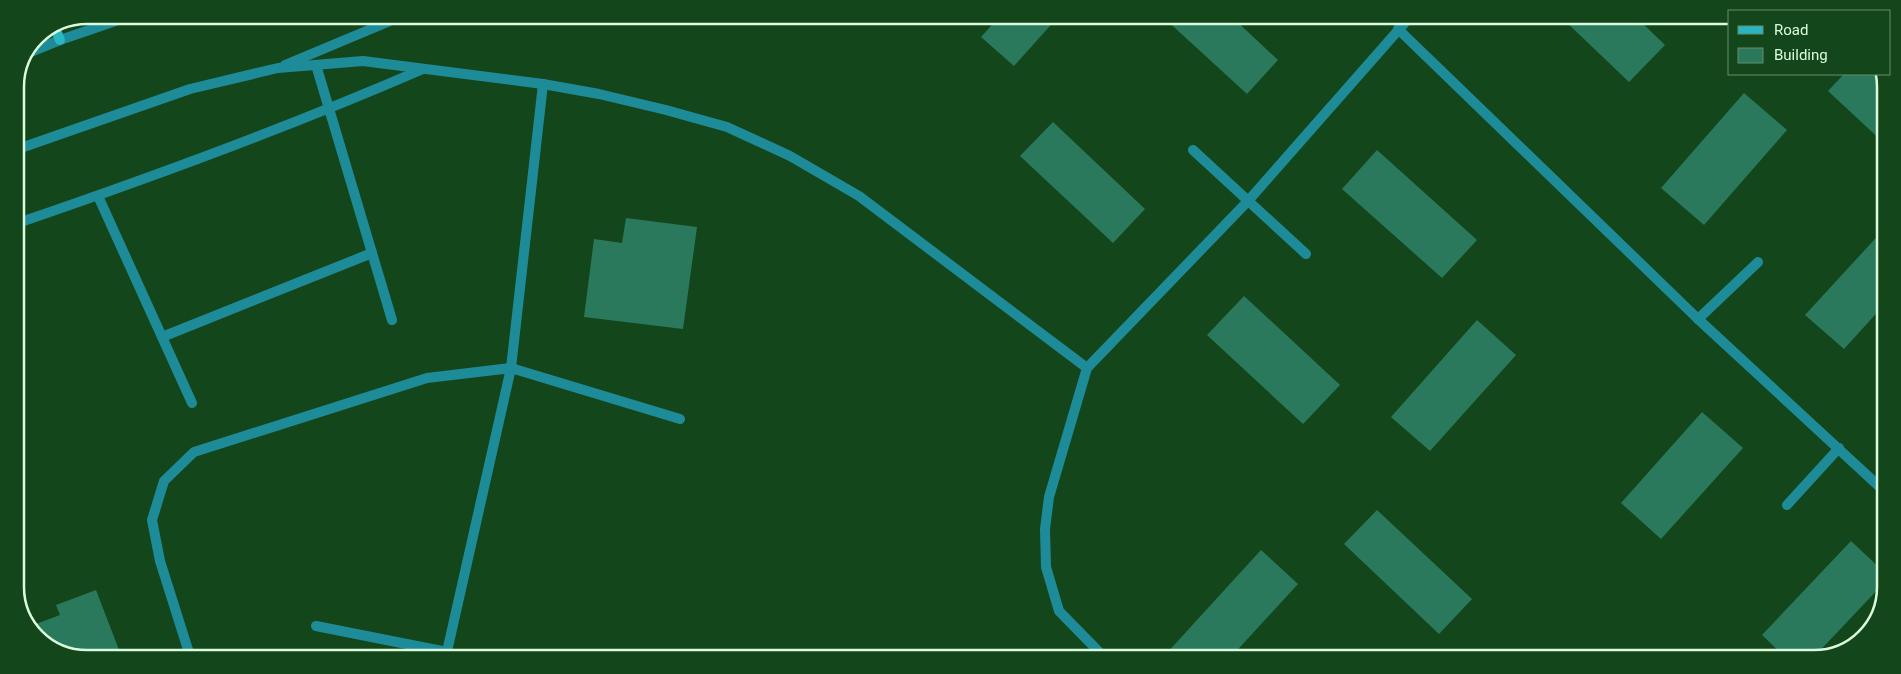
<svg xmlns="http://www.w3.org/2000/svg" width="1901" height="674" font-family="Roboto,sans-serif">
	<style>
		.building { fill: #2a795d }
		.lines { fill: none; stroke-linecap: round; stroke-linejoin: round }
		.lane { stroke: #1e8c98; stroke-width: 10 }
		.street { stroke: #1e8c98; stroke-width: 10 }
		.secondary { stroke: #29b5c4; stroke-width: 10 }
		.rim { fill: none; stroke: #dbfcdc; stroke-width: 2.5 }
	</style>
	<rect width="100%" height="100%" fill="#14461c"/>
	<g class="building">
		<polygon points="999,17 1058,17 1014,66 981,37"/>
		<polygon points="1163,17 1232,17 1278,60 1247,94"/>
		<polygon points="1562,18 1637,18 1665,45 1629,82"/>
		<polygon points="1844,74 1883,74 1886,81 1885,144 1828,91"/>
		<polygon points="1744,93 1787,130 1704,225 1661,188"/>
		<polygon points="1053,122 1145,209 1113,243 1020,156"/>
		<polygon points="1377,150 1477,240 1442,278 1342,189"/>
		<polygon points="626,218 697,227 683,329 584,317 594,239 622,243"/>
		<polygon points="1885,228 1884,305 1844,349 1805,315"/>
		<polygon points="1244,296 1340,385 1303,424 1207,335"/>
		<polygon points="1477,320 1516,355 1430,451 1391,417"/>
		<polygon points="1702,412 1743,448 1661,539 1621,503"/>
		<polygon points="1377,510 1472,599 1439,634 1344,544"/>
		<polygon points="1851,541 1883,571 1882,585 1812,659 1787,659 1762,635"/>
		<polygon points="1261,550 1298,584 1230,658 1168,658 1165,655"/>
		<polygon points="96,590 121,655 64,655 30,631 28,627 60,615 56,605"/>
	</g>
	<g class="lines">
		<g class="lane">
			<polyline points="1398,29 1698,319 1883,490"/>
			<polyline points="285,65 402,16"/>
			<polyline points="316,65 392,320"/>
			<polyline points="15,150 190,89 278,68 363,61 543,84 599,94 666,110 727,127 790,156 859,196 1087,368"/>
			<polyline points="1193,150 1306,254"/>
			<polyline points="98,196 192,403"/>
			<path d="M15,224c138,-47 274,-97 408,-155"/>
			<polyline points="1698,319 1758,262"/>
			<polyline points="162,337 372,253"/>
			<polyline points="1787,505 1839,448"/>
			<polyline points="316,626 447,652"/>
			<polyline points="190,656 160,561 152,520 164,481 194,452 427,378 511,368 680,419"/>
			<polyline points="446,656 511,368 543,84"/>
			<polyline points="1104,657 1059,611 1046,567 1045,529 1049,497 1087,368 1248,201 1409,18"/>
		</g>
		<polyline class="street" points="28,53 60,40 133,15"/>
		<polyline class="secondary" points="55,28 60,40"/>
	</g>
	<path d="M0 0H1901V674H0ZM87 24H1814A63 63 0 0 1 1877 87V587A63 63 0 0 1 1814 650H87A63 63 0 0 1 24 587V87A63 63 0 0 1 87 24Z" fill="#14461c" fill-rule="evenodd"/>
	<path class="rim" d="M87 24H1814A63 63 0 0 1 1877 87V587A63 63 0 0 1 1814 650H87A63 63 0 0 1 24 587V87A63 63 0 0 1 87 24Z"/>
	<rect x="1728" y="10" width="162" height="65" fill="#14461c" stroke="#648f69"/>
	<rect x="1738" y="26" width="25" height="8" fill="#29b5c4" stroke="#648f69"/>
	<text x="1774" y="35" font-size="15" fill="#dbfcdc">Road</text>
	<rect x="1738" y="48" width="25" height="15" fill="#2a795d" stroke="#648f69"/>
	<text x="1774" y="60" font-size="15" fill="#dbfcdc">Building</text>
</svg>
